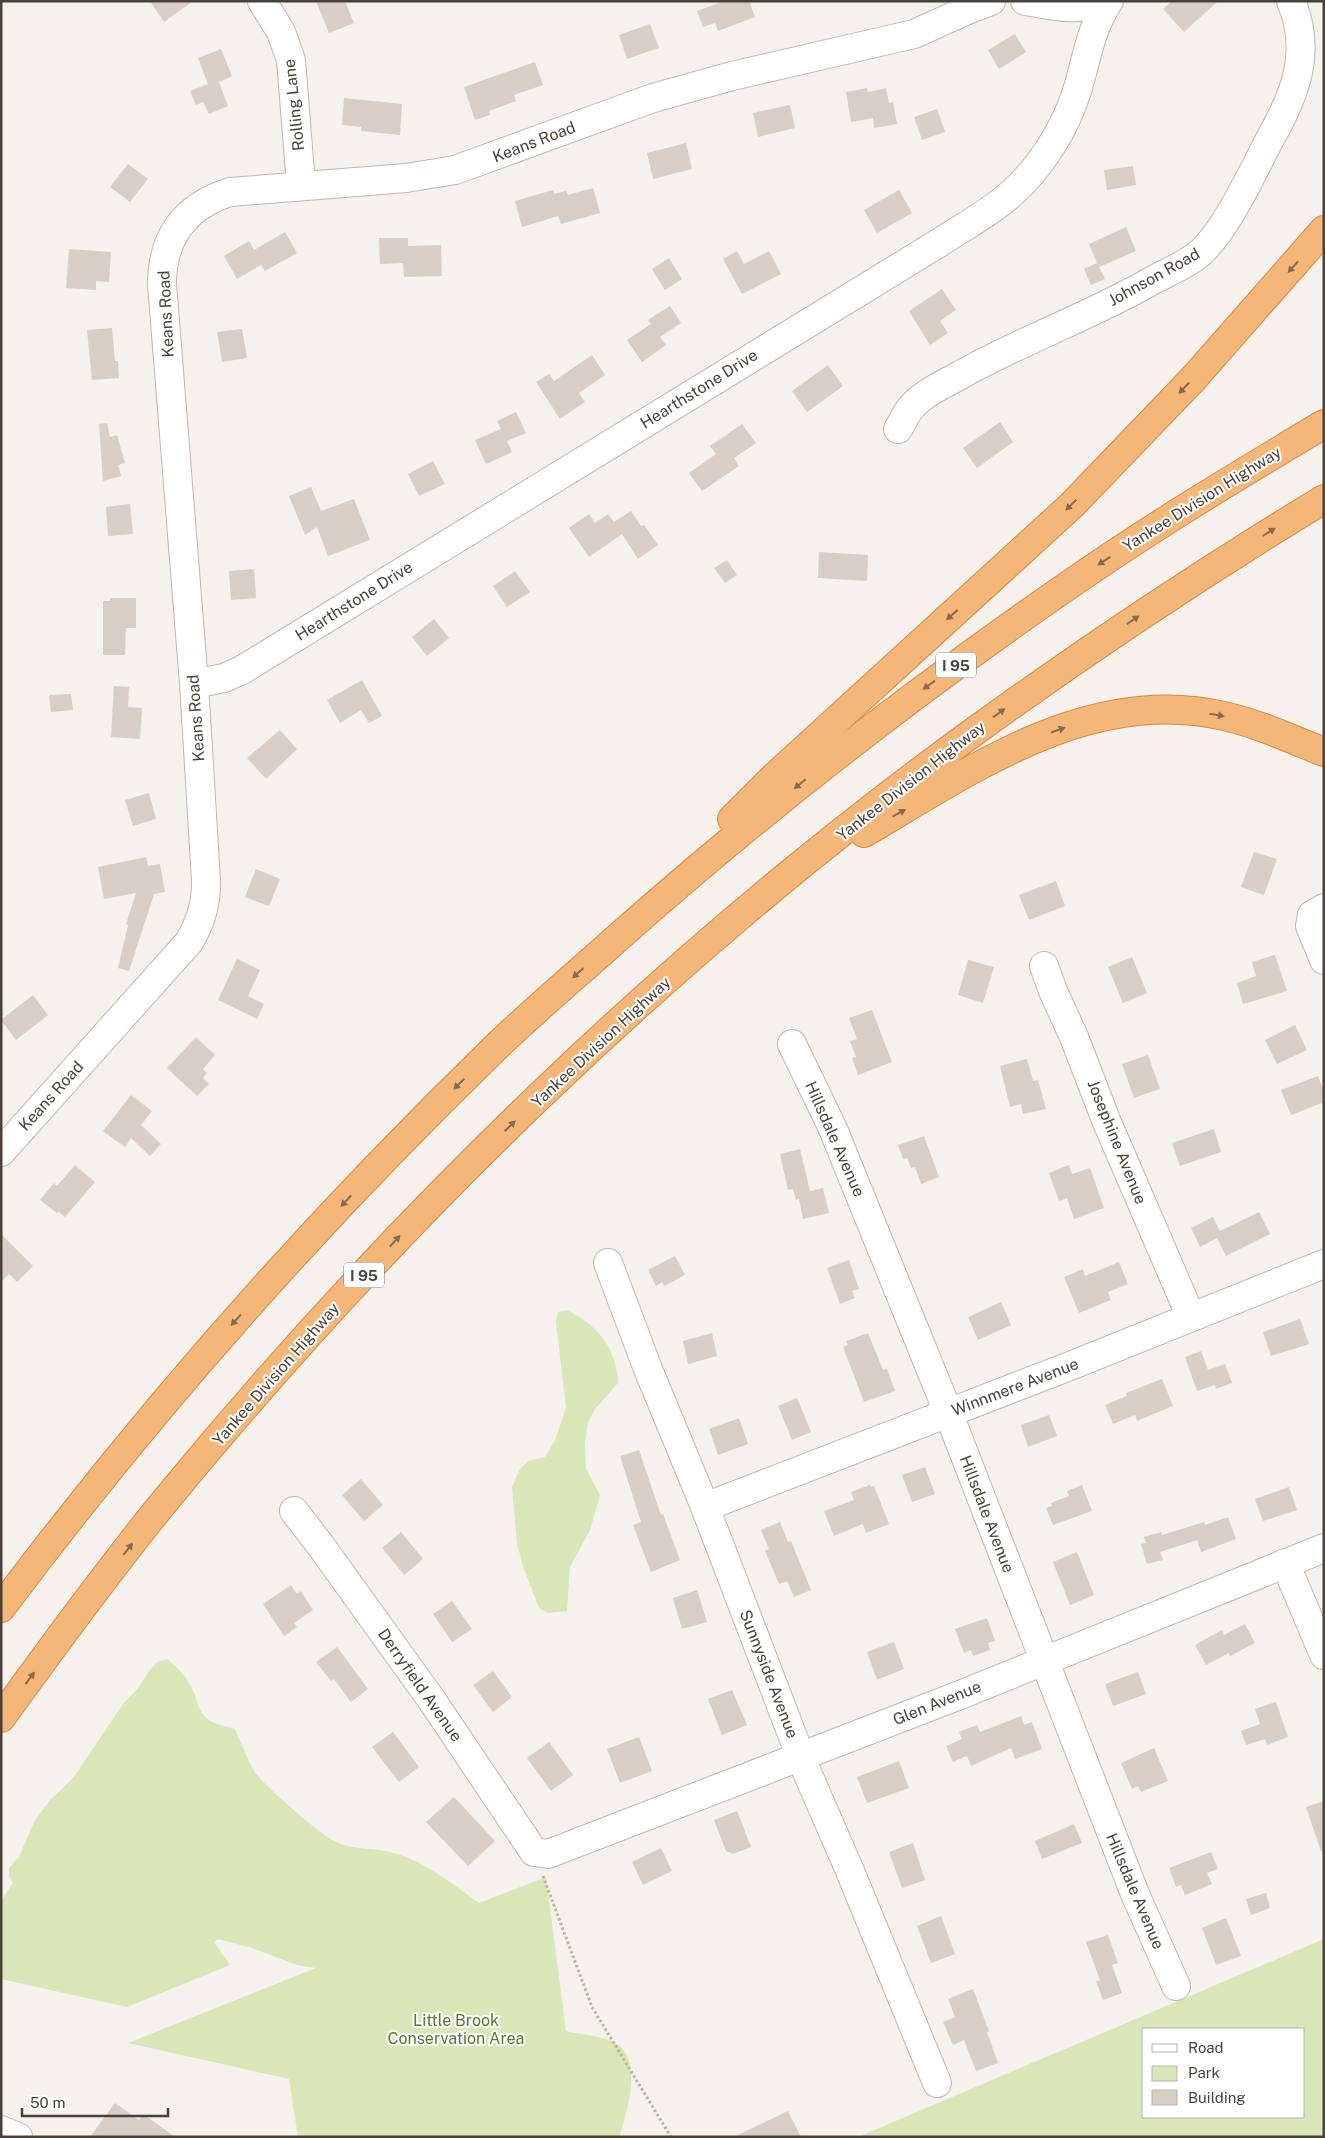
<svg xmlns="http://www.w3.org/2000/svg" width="1325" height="2138" font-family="'Public Sans',sans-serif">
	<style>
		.green { fill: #d8e6b8; fill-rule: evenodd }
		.building { fill: #d9cec5 }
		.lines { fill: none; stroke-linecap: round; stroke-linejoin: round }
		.minor-casing { stroke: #c0b7af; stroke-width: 30 }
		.highway-casing { stroke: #d38a47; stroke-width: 30 }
		.path { stroke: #c1b0a1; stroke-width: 3; stroke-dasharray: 2.5 2.5; stroke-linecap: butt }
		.minor { stroke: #fff; stroke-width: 28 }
		.highway { stroke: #f4b778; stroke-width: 28 }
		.oneway { fill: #856a50 }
		.labels { text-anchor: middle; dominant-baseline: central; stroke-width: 4; stroke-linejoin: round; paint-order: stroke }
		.shield { fill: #fff; stroke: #807a75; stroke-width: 1 }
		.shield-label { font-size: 15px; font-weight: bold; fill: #49413a }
		.street-label { font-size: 16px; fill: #49413a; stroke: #fff }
		.park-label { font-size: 16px; fill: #567730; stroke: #fff }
	</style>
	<rect width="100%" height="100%" fill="#f5f1ec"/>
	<g class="green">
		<path d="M567,1310c30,15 50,38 51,73l-23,26 -7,13 -3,21 1,26 14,26 -10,35 -20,37 -3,44 -19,2 -9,-5 -16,-42 -6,-23 -5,-56 7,-16 9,-10 17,-4 10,-17 11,-32 -10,-86 2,-10z"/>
		<path d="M167,1659c10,8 17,15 24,27 7,13 6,28 21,36 7,3 16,5 23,7 6,14 12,29 19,42 7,12 67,64 80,70 19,10 41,6 60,12 32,9 58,31 85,50l67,-26 20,154c15,4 35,4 49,12 29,16 12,70 4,94h-321l-9,-58 -161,-36 188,-75 -19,-3 -45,-17 -34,-9 -4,3 16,23 -103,42 -126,-28v-78l12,-18 -4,-7v-8l10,-11 15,-35 16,-22 24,-23 49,-73 15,-16 12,-18 7,-8z"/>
		<path d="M1324,1939v198h-466zM1304,2029v88h-160v-88z"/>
	</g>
	<g class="building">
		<polygon points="150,1 193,1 164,22"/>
		<polygon points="316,1 345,1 354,23 329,33"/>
		<polygon points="724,1 749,1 755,17 718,31 715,23 703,27 697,11"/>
		<polygon points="1172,1 1218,1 1184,32 1163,9"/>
		<polygon points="650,24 659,48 627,59 619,35"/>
		<polygon points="1015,34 1026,52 999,69 988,50"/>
		<polygon points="221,49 232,76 219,82 228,106 209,114 203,102 196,105 190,91 208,84 198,58"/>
		<polygon points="535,62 543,85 514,95 516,101 489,111 490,115 475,120 464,87"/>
		<polygon points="867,88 868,92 886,88 889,103 893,102 897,124 874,128 873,118 851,122 846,92"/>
		<polygon points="344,98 402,104 400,135 361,131 361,127 342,125"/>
		<polygon points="790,105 795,128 758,137 753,113"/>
		<polygon points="937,109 945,132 922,140 914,117"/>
		<polygon points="686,143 692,169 653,179 647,153"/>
		<polygon points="128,164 148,179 130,202 110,187"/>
		<polygon points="1133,166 1136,185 1107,190 1104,170"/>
		<polygon points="593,188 600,213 561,224 558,216 522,227 515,201 553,190 554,194 566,191 568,195"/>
		<polygon points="899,190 912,213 877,233 864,210"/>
		<polygon points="1126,227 1136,251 1099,267 1105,279 1091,285 1084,269 1097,263 1089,244"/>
		<polygon points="285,232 297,253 265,271 261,265 237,279 224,256 249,241 254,250"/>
		<polygon points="379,238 408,238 408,246 441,245 442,276 404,277 403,263 380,264"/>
		<polygon points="69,249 111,252 109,282 96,281 96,290 66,288"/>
		<polygon points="737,251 744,264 769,251 781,274 742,294 723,259"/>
		<polygon points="669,258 682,279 665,290 652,269"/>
		<polygon points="942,289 956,310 940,321 948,333 930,345 909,311"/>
		<polygon points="670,306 681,323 660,337 666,345 642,362 627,340 651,324 648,320"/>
		<polygon points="112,328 115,361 118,361 119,378 92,380 87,330"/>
		<polygon points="242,329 247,358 222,362 217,332"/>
		<polygon points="592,355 605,375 579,393 585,402 560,419 536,382 549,374 554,381"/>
		<polygon points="828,365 843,386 807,412 792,391"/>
		<polygon points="516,412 526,433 507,441 512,452 486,464 475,440 501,429 497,421"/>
		<polygon points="1000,422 1013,442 977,468 963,448"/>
		<polygon points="107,423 110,437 117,435 125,463 118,465 121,476 103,481 99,424"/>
		<polygon points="742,424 756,443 734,458 739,466 702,491 689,473 716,454 710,446"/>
		<polygon points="433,461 445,484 419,496 408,474"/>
		<polygon points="311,487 321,511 354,499 370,540 328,556 317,527 305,535 289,496"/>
		<polygon points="130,504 133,534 108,536 106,507"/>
		<polygon points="631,511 641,526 644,525 658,545 638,559 622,534 589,557 569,528 589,514 595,523 608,514 614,522"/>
		<polygon points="819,552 868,555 867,581 818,578"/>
		<polygon points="727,560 737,575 725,583 714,568"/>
		<polygon points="254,569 256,598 231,600 229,571"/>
		<polygon points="515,571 530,592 507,607 493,586"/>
		<polygon points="110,598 136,598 136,628 126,628 125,655 103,655 103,601 110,601"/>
		<polygon points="434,619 449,638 427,656 412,637"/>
		<polygon points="362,680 382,716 369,723 361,710 340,723 327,700"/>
		<polygon points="114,686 129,687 128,707 142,708 140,739 111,737"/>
		<polygon points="71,694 73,710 51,712 49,695"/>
		<polygon points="280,730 297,749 266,779 247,758"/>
		<polygon points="149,793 156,819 133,826 125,800"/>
		<polygon points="1254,852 1277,859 1264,895 1241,887"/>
		<polygon points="146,857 148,866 160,864 165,892 154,894 129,971 118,968 128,925 126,924 136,893 104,899 98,867"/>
		<polygon points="256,869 280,879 269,906 245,897"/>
		<polygon points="1056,881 1065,906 1029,920 1019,895"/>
		<polygon points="1275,955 1287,991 1243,1004 1237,983 1256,976 1252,962"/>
		<polygon points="1132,957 1147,993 1123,1003 1108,967"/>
		<polygon points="237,959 260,970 248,996 264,1004 257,1019 218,1000"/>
		<polygon points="968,960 994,967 983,1003 958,995"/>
		<polygon points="33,995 48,1015 16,1040 1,1020"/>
		<polygon points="872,1010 892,1062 858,1075 852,1058 856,1057 850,1041 857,1039 849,1018"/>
		<polygon points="1295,1025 1307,1050 1277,1064 1265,1040"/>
		<polygon points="196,1037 215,1055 203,1069 207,1073 203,1078 209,1084 197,1096 167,1068"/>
		<polygon points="1148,1055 1160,1089 1134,1098 1122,1064"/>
		<polygon points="1027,1059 1033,1081 1038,1080 1046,1109 1023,1114 1021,1104 1010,1107 1000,1066"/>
		<polygon points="1318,1076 1324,1091 1324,1102 1291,1115 1281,1090"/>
		<polygon points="131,1095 152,1111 141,1125 161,1144 150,1156 131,1138 125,1147 103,1131"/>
		<polygon points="1214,1129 1221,1152 1180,1166 1172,1143"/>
		<polygon points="924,1136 939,1177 921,1184 915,1167 911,1168 907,1158 903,1159 898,1145"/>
		<polygon points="800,1149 810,1191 823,1188 829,1213 803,1219 799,1199 796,1200 793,1189 788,1190 780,1154"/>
		<polygon points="75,1165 95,1182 65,1217 58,1211 57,1213 40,1200 54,1183 57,1186"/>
		<polygon points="1069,1165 1072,1174 1090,1168 1104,1208 1074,1219 1067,1198 1059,1201 1049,1173"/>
		<polygon points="1259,1212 1270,1234 1226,1256 1217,1238 1200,1247 1191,1228 1213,1217 1220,1231"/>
		<polygon points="1,1234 33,1266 17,1282 9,1274 1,1282"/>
		<polygon points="675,1256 685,1275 664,1286 662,1282 656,1286 648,1270"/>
		<polygon points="849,1260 859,1289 852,1291 855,1298 840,1304 827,1268"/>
		<polygon points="1119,1262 1128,1284 1108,1292 1111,1300 1079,1313 1064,1277 1083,1269 1085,1276"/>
		<polygon points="1001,1302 1011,1325 978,1340 968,1317"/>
		<polygon points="1300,1319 1309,1344 1271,1356 1263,1332"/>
		<polygon points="712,1333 717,1356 688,1364 683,1341"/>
		<polygon points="868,1333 883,1370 887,1369 895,1391 864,1402 843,1347 848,1345 846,1341"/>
		<polygon points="1201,1351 1208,1370 1225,1364 1232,1383 1216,1389 1215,1385 1197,1391 1185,1357"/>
		<polygon points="1162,1379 1173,1406 1137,1421 1135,1415 1113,1424 1105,1405 1127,1396 1126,1393"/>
		<polygon points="797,1398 811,1432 792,1440 778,1406"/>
		<polygon points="1049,1415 1057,1436 1028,1447 1021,1425"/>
		<polygon points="739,1418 748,1444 718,1455 709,1429"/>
		<polygon points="639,1450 661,1515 663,1514 680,1560 651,1572 633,1525 641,1522 620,1456"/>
		<polygon points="925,1467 935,1494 912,1502 902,1475"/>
		<polygon points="361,1479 383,1505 364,1521 342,1495"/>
		<polygon points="870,1485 871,1487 874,1486 889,1524 866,1533 863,1524 834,1536 824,1511 854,1500 851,1492"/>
		<polygon points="1082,1485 1092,1511 1053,1525 1046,1508 1052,1506 1051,1503 1069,1496 1067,1491"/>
		<polygon points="1289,1487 1297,1510 1263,1521 1255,1499"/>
		<polygon points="1228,1517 1236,1539 1201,1552 1197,1540 1160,1552 1163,1560 1147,1564 1141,1544 1146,1543 1144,1537 1161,1532 1162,1535 1204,1522 1205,1525"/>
		<polygon points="780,1522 788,1542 791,1541 811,1590 794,1597 787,1581 779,1584 765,1551 769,1549 761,1530"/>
		<polygon points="401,1532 423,1559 404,1575 382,1548"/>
		<polygon points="1077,1552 1094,1595 1070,1605 1053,1562"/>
		<polygon points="291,1585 297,1594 301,1591 313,1610 294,1623 297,1627 284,1636 263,1604"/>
		<polygon points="697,1590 707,1622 682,1629 673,1598"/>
		<polygon points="452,1601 472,1629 452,1642 433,1614"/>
		<polygon points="987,1618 995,1641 988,1643 990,1650 973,1656 971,1650 964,1653 955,1629"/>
		<polygon points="1245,1624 1255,1643 1230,1656 1229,1653 1206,1665 1195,1645 1222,1630 1224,1635"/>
		<polygon points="894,1642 904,1669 877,1680 867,1652"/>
		<polygon points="337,1647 368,1689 351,1702 334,1679 331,1681 316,1662"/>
		<polygon points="493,1671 512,1697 493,1712 473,1685"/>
		<polygon points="1138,1672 1146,1694 1113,1706 1105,1684"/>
		<polygon points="732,1690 747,1725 722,1735 708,1699"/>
		<polygon points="1276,1702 1288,1737 1267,1745 1265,1739 1246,1745 1241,1731 1260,1724 1255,1709"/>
		<polygon points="1021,1716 1024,1725 1032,1722 1042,1749 1015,1759 1011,1748 971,1766 967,1756 953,1762 946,1746 962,1739 959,1732 977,1725 980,1732"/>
		<polygon points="393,1732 419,1767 399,1782 372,1747"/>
		<polygon points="639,1737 652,1771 620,1783 607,1749"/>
		<polygon points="549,1742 573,1775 551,1791 527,1758"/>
		<polygon points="1154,1748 1168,1781 1141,1792 1138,1786 1132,1789 1121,1763"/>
		<polygon points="899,1761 909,1788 867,1803 857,1777"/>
		<polygon points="454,1797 495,1841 468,1866 426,1822"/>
		<polygon points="1324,1801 1324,1851 1321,1851 1306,1807"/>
		<polygon points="737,1811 751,1847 733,1854 726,1851 714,1820"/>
		<polygon points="1074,1824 1082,1843 1042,1859 1035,1841"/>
		<polygon points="913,1843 925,1880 902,1888 889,1852"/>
		<polygon points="661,1848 672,1871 643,1885 632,1862"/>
		<polygon points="1211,1852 1218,1869 1207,1873 1212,1884 1185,1895 1181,1885 1176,1887 1169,1868"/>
		<polygon points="1266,1893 1270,1908 1251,1915 1246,1899"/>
		<polygon points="941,1916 955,1954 931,1963 917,1926"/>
		<polygon points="1226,1918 1241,1956 1216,1965 1202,1928"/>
		<polygon points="1108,1935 1118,1963 1112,1965 1122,1993 1103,2000 1096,1981 1100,1980 1086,1942"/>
		<polygon points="973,1989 989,2031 987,2032 998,2063 976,2071 964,2040 953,2045 943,2022 955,2017 948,1999"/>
		<polygon points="115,2103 139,2120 143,2114 175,2137 90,2137"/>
		<polygon points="788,2111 801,2137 734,2137"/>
	</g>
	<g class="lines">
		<g class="minor-casing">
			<g id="minor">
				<polyline points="262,1 281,32 291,60 301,185"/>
				<path d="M1025,1c25,4 53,12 77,0"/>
				<path d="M898,429c4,-6 7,-13 11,-19 13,-17 36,-26 53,-36 63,-35 131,-59 193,-95 13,-7 28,-13 40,-22 28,-19 59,-88 76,-120 25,-44 41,-86 20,-136"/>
				<path d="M194,684l30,-6 18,-8 700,-429c23,-15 49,-29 70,-48 29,-26 53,-64 65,-102 9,-30 14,-64 32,-90"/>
				<polyline points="1324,908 1312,915 1310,926 1324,960"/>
				<polyline points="1044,966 1053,991 1074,1037 1106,1120 1191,1317"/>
				<polyline points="792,1044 833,1129 948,1412 1135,1894 1176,1986"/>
				<path d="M1,1152l188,-210c12,-20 18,-39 17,-62l-12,-196 -32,-400c0,-47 23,-78 68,-92l176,-14 49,-8 198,-72 79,-22 182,-42 51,-23 26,-10"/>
				<polyline points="608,1263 648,1369 705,1507 803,1763 850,1871 937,2083"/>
				<polyline points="705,1507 1070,1366 1324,1264"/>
				<polyline points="294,1511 321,1546 431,1699 534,1852 548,1854 960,1695 1324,1548"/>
				<polyline points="1285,1563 1324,1655"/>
				<polyline points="1,2130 18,2137"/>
			</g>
		</g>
		<g class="highway-casing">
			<g id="highway">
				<polyline points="732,819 772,779 1072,505 1193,379 1324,230"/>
				<path d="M864,833c109,-64 227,-148 360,-117 35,8 67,23 100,36"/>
				<path d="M1,1608c149,-199 315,-386 493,-559 38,-37 80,-72 120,-108 143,-127 294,-245 452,-354 83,-58 171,-111 258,-163"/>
				<path d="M1,1718c52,-72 104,-143 159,-211 236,-288 514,-558 815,-776 113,-82 229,-159 349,-232"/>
			</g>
		</g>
		<polyline class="path" points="543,1876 592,2007 671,2137"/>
		<use href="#minor" class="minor"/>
		<use href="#highway" class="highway"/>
	</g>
	<defs><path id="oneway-solid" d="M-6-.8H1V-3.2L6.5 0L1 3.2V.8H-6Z" transform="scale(1.25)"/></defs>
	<g class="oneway">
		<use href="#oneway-solid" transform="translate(1293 267) rotate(132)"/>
		<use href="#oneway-solid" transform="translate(1184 388) rotate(133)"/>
		<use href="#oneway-solid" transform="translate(1071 505) rotate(136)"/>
		<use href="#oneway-solid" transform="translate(1269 532) rotate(-32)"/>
		<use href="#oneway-solid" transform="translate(1104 561) rotate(147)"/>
		<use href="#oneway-solid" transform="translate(952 615) rotate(139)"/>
		<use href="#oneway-solid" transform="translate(1133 620) rotate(-34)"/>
		<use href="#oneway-solid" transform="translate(929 685) rotate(144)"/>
		<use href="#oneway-solid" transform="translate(999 713) rotate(-36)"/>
		<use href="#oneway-solid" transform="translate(1217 715) rotate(10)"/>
		<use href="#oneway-solid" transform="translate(1058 730) rotate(-19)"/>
		<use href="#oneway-solid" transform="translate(800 784) rotate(141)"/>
		<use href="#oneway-solid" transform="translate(899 813) rotate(-30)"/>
		<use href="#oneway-solid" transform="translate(578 973) rotate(138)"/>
		<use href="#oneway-solid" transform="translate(459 1084) rotate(135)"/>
		<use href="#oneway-solid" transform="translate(510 1126) rotate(-44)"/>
		<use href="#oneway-solid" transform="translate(346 1201) rotate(133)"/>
		<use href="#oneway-solid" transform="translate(395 1241) rotate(-47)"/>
		<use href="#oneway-solid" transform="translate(236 1320) rotate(132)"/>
		<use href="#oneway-solid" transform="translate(128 1549) rotate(-52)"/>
		<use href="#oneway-solid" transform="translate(30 1678) rotate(-54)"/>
	</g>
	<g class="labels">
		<g class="shield">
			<rect x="936" y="652.5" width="40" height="25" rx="4"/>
			<rect x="344" y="1262.5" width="40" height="25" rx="4"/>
		</g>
		<g class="shield-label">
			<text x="956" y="665">I 95</text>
			<text x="364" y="1275">I 95</text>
		</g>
		<g class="street-label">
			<text transform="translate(294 105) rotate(-96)">Rolling Lane</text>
			<text transform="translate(534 142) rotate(-21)">Keans Road</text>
			<text transform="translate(1154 277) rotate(-29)">Johnson Road</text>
			<text transform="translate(166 314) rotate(-93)">Keans Road</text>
			<text transform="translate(699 389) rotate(-32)">Hearthstone Drive</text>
			<text transform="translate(1202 499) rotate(-32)">Yankee Division Highway</text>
			<text transform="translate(354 601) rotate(-32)">Hearthstone Drive</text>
			<text transform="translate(196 718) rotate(-94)">Keans Road</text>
			<text transform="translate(911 781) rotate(-38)">Yankee Division Highway</text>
			<text transform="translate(601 1042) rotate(-43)">Yankee Division Highway</text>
			<text transform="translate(51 1096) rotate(-48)">Keans Road</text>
			<text transform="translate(835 1139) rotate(66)">Hillsdale Avenue</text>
			<text transform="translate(1117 1142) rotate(68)">Josephine Avenue</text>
			<text transform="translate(276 1374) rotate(-49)">Yankee Division Highway</text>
			<text transform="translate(1015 1387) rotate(-21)">Winnmere Avenue</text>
			<text transform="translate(987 1514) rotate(69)">Hillsdale Avenue</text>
			<text transform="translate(769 1674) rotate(69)">Sunnyside Avenue</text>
			<text transform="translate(420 1685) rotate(55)">Derryfield Avenue</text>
			<text transform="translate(937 1703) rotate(-22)">Glen Avenue</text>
			<text transform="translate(1135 1891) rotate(67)">Hillsdale Avenue</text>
		</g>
		<g class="park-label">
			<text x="456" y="2020">Little Brook<tspan x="456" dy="18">Conservation Area</tspan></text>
		</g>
	</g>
	<rect width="1325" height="2138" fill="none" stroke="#49413a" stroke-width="5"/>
	<rect x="1142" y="2028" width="162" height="90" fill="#ffffff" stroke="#b6b3b0"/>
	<rect x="1152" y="2044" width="25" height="8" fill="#ffffff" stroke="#b6b3b0"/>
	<text x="1188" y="2053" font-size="15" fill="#49413a">Road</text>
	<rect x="1152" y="2066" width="25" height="15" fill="#d8e6b8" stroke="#b6b3b0"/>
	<text x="1188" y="2078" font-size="15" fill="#49413a">Park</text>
	<rect x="1152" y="2090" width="25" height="15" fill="#d9cec5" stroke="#b6b3b0"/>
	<text x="1188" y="2103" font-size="15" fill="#49413a">Building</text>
	<path d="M22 2108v8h146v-8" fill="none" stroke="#49413a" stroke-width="2.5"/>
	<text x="30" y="2108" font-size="15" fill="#49413a" stroke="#ffffff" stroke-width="4" paint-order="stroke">50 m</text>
</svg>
